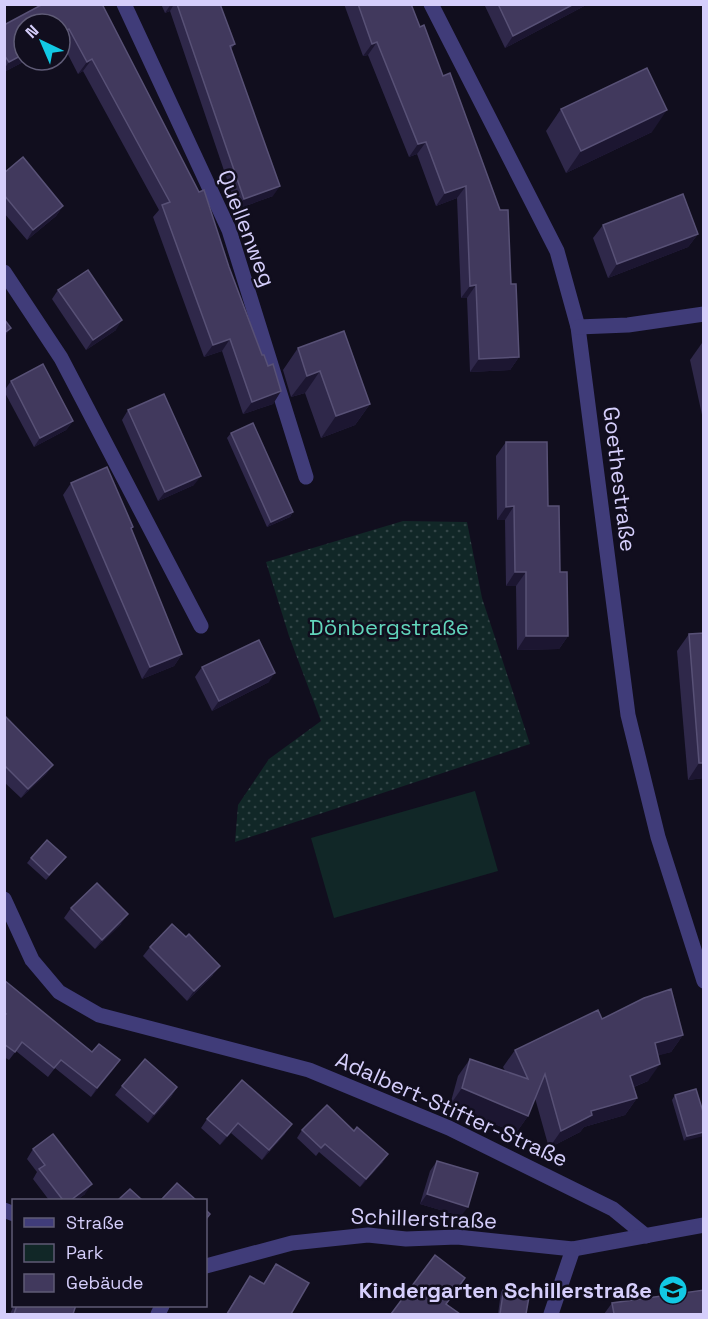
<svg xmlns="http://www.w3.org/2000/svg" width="708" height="1319" font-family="'Space Grotesk',sans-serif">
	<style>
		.green { fill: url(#green-dots) }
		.pitch { fill: #112727 }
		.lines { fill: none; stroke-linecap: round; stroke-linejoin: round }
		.minor { stroke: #403c79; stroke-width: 15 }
		.wall { fill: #2f284a }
		.shaded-wall { fill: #1c1631 }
		.building { fill: #41395d; stroke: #585176; stroke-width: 1.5 }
		.labels { text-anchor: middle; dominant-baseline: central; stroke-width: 5; stroke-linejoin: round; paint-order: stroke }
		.street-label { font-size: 22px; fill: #d5cefb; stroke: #110e1e }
		.park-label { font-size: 22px; fill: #61d5bb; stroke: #110e1e }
		.poi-label { font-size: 22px; font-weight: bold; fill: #d5cefb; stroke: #110e1e; text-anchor: end }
	</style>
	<defs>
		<pattern id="green-dots" width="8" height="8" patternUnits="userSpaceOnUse" patternTransform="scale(1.5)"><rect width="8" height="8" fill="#112727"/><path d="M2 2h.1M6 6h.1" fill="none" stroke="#334547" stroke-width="1.8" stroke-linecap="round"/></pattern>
	</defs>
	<rect width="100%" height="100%" fill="#110e1e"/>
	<polygon class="green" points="403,521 467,522 482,598 530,744 235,842 238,805 269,759 321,721 289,636 266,562"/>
	<polygon class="pitch" points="475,791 498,871 334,918 311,838"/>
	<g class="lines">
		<g class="minor">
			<polyline points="124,4 229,230 306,477"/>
			<polyline points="431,4 557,251 578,327 628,715 658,837 704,981"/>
			<polyline points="4,272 61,358 201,626"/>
			<polyline points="578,327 628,325 704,314"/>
			<polyline points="4,899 32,960 59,992 99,1015 309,1070 449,1128 613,1209 646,1236"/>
			<polyline points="4,1210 14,1214"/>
			<polyline points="206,1266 292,1243 368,1235 406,1239 457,1237 573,1249 704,1225"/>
			<polyline points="158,1314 162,1306"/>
			<polyline points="551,1314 573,1249"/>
		</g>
	</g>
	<g class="wall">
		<polygon points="102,4 229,267 262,355 281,391 273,404 243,414 222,351 204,357 153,217 159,210 83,71 78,74 61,41 60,42 60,24 24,60 27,60 4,72 4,25"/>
		<polygon points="161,4 220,4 235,44 231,49 273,196 237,209 170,11 165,13"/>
		<polygon points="344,4 411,4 511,284 519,357 510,370 470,372 467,298 461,298 457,198 436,206 417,154 409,157 368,55 363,56"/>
		<polygon points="484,4 588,4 505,48"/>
		<polygon points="561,109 652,132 566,173 546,131"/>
		<polygon points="4,173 63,206 56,216 27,240 4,213"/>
		<polygon points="603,225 698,234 688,247 608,278 593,238"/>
		<polygon points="58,290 116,330 86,350 52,299"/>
		<polygon points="702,343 704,343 704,424 690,360"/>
		<polygon points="298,348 370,404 355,425 321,438 305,393 291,397 283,370"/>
		<polygon points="11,381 73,421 66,430 34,447 4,391"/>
		<polygon points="128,410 194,485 158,501 122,420"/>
		<polygon points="231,433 293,512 290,517 267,527 227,438"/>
		<polygon points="506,442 548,506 560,572 568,636 559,649 517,650 516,586 506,586 505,520 497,520 496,456"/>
		<polygon points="71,483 131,530 182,654 174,666 142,679 63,495"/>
		<polygon points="704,633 704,778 688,780 677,651 689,634"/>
		<polygon points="202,667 269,682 212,711 195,677"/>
		<polygon points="4,715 53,765 46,774 21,798 4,782"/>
		<polygon points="66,857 46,880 27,863 31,858"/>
		<polygon points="71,908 121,924 95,949 64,918"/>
		<polygon points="150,947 213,975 187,1001 143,956"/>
		<polygon points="4,980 92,1052 120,1060 91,1097 55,1068 48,1077 16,1051 9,1060 4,1057"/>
		<polygon points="602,1019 683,1035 671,1052 658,1055 648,1081 634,1087 637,1098 625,1115 584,1127 580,1132 549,1148 535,1098 528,1116 516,1133 450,1105 458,1076 470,1059 505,1071 503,1067 515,1050"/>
		<polygon points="242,1080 285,1134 262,1160 231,1133 220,1145 201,1128 207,1119"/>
		<polygon points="122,1086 177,1087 171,1097 148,1123 115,1095"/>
		<polygon points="675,1095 704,1115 684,1141 672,1100"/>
		<polygon points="302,1130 354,1131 383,1162 360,1187 319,1152 316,1156 297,1138"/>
		<polygon points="33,1149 85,1194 77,1200 49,1200 33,1179 37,1172 27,1159"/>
		<polygon points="437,1161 461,1216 420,1204 430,1171"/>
		<polygon points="276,1264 291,1314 226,1314 250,1276 263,1284"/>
		<polygon points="504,1287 526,1314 498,1314 501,1292"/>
		<polygon points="612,1303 704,1314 604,1314"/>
		<polygon points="14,1305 76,1305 73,1314 10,1314"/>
	</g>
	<g class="shaded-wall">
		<polygon points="171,4 174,4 170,11 165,13"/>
		<polygon points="574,4 588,4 505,48 513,36"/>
		<polygon points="69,29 61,41 60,42 60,34"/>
		<polygon points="377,42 368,55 363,56 372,44"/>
		<polygon points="24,54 24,60 27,60 4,72 4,69 9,62"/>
		<polygon points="92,59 83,71 78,74 87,62"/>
		<polygon points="667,110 652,132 566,173 581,151"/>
		<polygon points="426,142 417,154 409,157 418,144"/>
		<polygon points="280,186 273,196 237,209 244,199"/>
		<polygon points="466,186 457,198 436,206 445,193"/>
		<polygon points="63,206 56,216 27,240 33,230"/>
		<polygon points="698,234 688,247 608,278 617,264"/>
		<polygon points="476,285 467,298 461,298 470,286"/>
		<polygon points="122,320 116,330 86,350 93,340"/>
		<polygon points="11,328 4,338 4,333"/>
		<polygon points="230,339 222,351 204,357 213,345"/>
		<polygon points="519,357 510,370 470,372 479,359"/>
		<polygon points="320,371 305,393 291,397 307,376"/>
		<polygon points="281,391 273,404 243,414 252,402"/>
		<polygon points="370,404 355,425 321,438 336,416"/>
		<polygon points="73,421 66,430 34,447 40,438"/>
		<polygon points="201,476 194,485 158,501 165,492"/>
		<polygon points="514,506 505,520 497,520 506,507"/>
		<polygon points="293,512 290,517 267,527 271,522"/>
		<polygon points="515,572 526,572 516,586 506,586"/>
		<polygon points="526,636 568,636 559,649 517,650"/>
		<polygon points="182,654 174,666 142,679 150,667"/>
		<polygon points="275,673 269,682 212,711 219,701"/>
		<polygon points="699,763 704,763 704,778 688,780"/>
		<polygon points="53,765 46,774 21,798 28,789"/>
		<polygon points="128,914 121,924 95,949 102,940"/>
		<polygon points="220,966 213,975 187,1001 194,991"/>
		<polygon points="683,1035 671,1052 643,1060 655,1043"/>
		<polygon points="120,1060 114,1069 91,1097 97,1088"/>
		<polygon points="660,1064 648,1081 618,1093 630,1076"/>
		<polygon points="177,1087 171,1097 148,1123 154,1114"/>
		<polygon points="462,1088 528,1116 516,1133 450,1105"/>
		<polygon points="637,1098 625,1115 584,1127 580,1132 549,1148 561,1131 591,1111"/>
		<polygon points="238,1123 231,1133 220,1145 227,1136"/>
		<polygon points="292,1124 285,1134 262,1160 269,1150"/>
		<polygon points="704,1132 704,1136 684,1141 687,1136"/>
		<polygon points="388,1154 383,1162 360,1187 366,1179"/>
		<polygon points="92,1184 85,1194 77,1200 71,1200"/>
		<polygon points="427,1194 468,1207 461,1216 420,1204"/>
	</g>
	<g class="building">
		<polygon points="43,4 102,4 199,192 204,190 229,267 262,355 264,355 268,366 273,364 281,391 252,402 230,339 213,345 162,205 170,202 92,59 87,62 69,29 60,34 60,24 24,24 24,54 9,62 4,55 4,25"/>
		<polygon points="177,4 220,4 235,44 230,46 280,186 244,199"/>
		<polygon points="358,4 411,4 420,27 424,25 443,76 450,73 500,210 508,210 511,284 516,284 519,357 479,359 476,285 470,286 466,186 445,193 426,142 418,144 377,42 372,44"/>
		<polygon points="498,4 574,4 513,36"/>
		<polygon points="647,68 667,110 581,151 561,109"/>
		<polygon points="23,157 63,206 33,230 4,195 4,173"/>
		<polygon points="683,194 698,234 617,264 603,225"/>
		<polygon points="88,270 122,320 93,340 58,290"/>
		<polygon points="4,319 11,328 4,333"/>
		<polygon points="344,331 370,404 336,416 320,371 307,376 298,348"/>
		<polygon points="43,364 73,421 40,438 11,381"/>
		<polygon points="164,394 201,476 165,492 128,410"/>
		<polygon points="253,423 293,512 271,522 231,433"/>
		<polygon points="506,442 547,442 548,506 559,506 560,572 567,572 568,636 526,636 526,572 515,572 514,506 506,507"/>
		<polygon points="107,467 133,527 131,528 182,654 150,667 71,483"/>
		<polygon points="704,633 704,763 699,763 689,634"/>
		<polygon points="259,640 275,673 219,701 202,667"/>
		<polygon points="4,715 53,765 28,789 4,765"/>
		<polygon points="47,840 66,857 49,875 31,858"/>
		<polygon points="97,883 128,914 102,940 71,908"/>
		<polygon points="172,924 186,937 189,934 220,966 194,991 150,947"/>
		<polygon points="4,980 92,1052 99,1044 120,1060 97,1088 61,1060 54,1068 22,1042 15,1052 4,1044 4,1016 6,1014 4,1013"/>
		<polygon points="671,989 683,1035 655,1043 660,1064 630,1076 637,1098 591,1111 592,1115 561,1131 545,1074 528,1116 462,1088 470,1059 528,1079 515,1050 598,1010 602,1019 644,998"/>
		<polygon points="145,1059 177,1087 154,1114 122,1086"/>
		<polygon points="242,1080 292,1124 269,1150 238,1123 227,1136 207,1119"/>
		<polygon points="696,1089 704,1115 704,1132 687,1136 675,1095"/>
		<polygon points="327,1105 354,1131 357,1127 388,1154 366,1179 325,1144 321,1148 302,1130"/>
		<polygon points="53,1134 92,1184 71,1200 63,1200 39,1169 45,1165 33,1149"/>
		<polygon points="437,1161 478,1173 468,1207 427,1194"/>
		<polygon points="177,1183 196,1200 161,1200"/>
		<polygon points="130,1189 142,1200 118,1200"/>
		<polygon points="206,1210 210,1214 206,1219"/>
		<polygon points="435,1255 465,1278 446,1304 460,1314 391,1314"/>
		<polygon points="276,1264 309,1283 291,1314 227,1314 250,1276 264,1284"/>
		<polygon points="504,1287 530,1291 526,1314 500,1314"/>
		<polygon points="704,1290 704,1314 614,1314 612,1303"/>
		<polygon points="17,1305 76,1305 73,1314 14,1314"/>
	</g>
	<defs>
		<g id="school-disc" transform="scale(1.5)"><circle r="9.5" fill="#12c9e4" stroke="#110e1e"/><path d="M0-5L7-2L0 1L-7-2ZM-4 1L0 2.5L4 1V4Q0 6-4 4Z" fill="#111"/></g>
	</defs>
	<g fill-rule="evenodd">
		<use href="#school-disc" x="673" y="1290"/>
	</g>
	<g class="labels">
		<g class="street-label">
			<text transform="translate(247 228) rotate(69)">Quellenweg</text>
			<text transform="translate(620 479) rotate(83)">Goethestraße</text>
			<text transform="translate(452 1109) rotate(24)">Adalbert-Stifter-Straße</text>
			<text transform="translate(424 1218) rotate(2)">Schillerstraße</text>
		</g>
		<g class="park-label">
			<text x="389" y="627">Dönbergstraße</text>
		</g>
		<g class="poi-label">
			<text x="652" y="1290">Kindergarten Schillerstraße</text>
		</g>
	</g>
	<rect width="708" height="1319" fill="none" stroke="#d5cefb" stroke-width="12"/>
	<rect x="12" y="1199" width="195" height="108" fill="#110e1e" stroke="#5f5b76" stroke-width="1.5"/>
	<rect x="24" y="1218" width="30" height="9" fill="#403c79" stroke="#5f5b76" stroke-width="1.5"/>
	<text x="66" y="1229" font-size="18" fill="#d5cefb">Straße</text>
	<rect x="24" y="1244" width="30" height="18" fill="#112727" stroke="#5f5b76" stroke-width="1.5"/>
	<text x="66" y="1259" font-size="18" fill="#d5cefb">Park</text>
	<rect x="24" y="1274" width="30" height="18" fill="#41395d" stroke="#5f5b76" stroke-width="1.5"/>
	<text x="66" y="1289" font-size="18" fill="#d5cefb">Gebäude</text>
	<g transform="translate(42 42) rotate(316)"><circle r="28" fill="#110e1e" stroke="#5f5b76" stroke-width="1.5"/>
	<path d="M0-4.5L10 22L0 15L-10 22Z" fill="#12c9e4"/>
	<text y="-9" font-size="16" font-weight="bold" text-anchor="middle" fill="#d5cefb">N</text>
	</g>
</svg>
